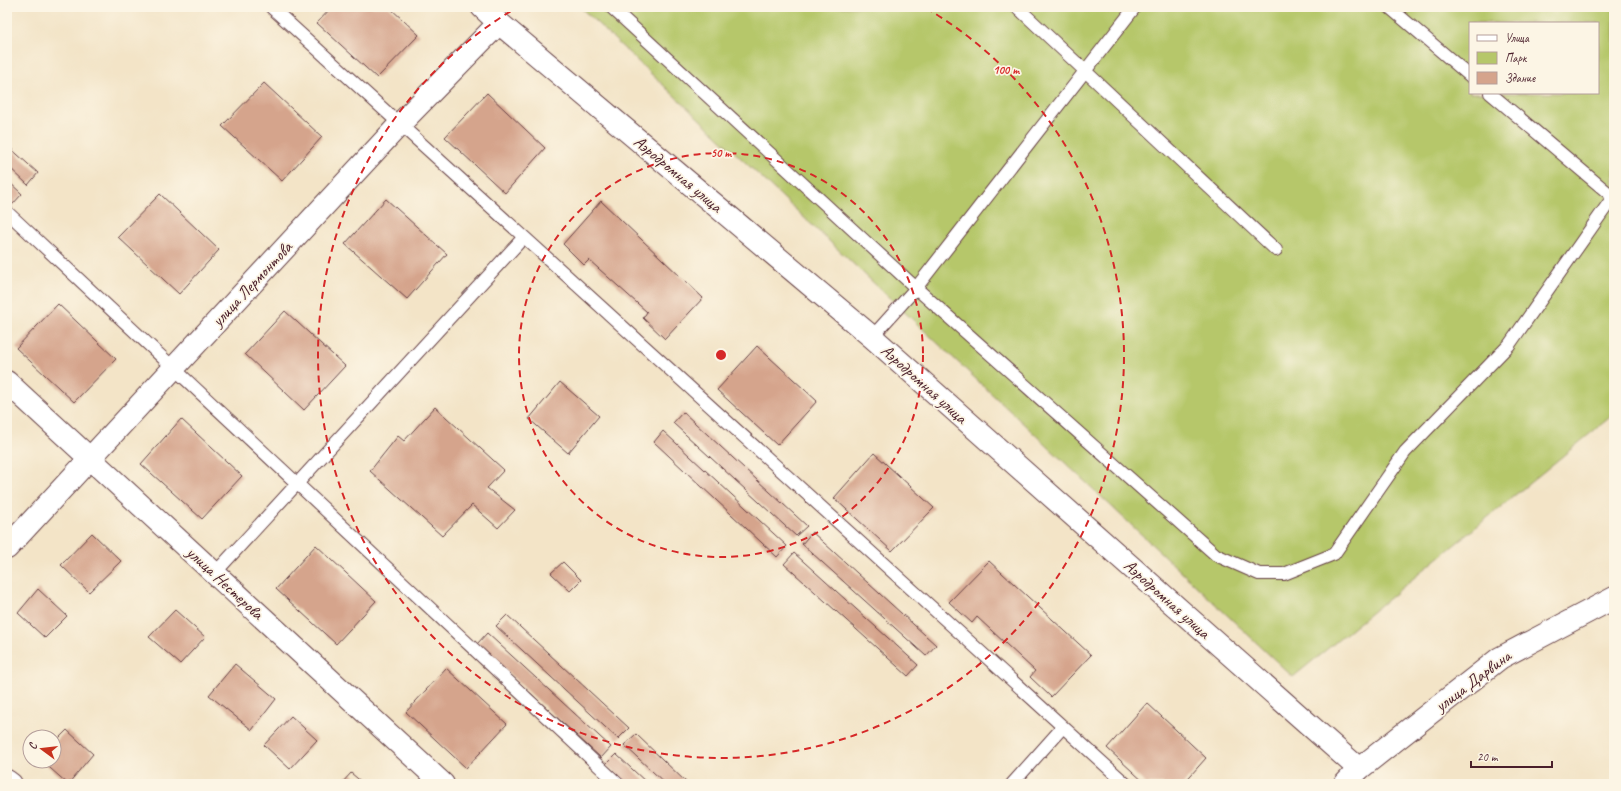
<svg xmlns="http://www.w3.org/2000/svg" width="1621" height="791" font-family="Caveat,sans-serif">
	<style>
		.green { fill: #b6c76a; stroke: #80734a; fill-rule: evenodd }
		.building { fill: #d5a48c }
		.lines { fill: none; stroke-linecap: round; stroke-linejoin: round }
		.lane-casing { stroke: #633d42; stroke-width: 14 }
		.street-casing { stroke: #633d42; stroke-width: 24 }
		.lane { stroke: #fff; stroke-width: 12 }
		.street { stroke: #fff; stroke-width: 22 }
		.ring { fill: none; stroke: #d62828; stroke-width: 2; stroke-dasharray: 7 5 }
		.labels { text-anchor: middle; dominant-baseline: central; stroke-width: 3.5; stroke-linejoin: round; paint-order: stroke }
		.street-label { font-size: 17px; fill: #4a1f2b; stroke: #fcf5e5 }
		.centre { fill: #d62828; stroke: #fcf5e5; stroke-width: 2 }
		.ring-label { font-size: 12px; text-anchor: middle; font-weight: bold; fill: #d62828; stroke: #fcf5e5; stroke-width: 3.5; stroke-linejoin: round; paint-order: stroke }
	</style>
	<rect width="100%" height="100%" fill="#fcf5e5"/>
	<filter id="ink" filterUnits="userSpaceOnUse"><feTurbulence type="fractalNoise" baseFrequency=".025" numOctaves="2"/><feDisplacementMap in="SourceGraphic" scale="8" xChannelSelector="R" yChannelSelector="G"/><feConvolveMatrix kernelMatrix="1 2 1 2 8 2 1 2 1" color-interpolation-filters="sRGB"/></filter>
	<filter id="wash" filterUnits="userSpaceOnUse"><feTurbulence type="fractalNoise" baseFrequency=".012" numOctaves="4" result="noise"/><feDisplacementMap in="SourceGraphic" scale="16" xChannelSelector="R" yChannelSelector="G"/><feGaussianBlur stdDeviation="0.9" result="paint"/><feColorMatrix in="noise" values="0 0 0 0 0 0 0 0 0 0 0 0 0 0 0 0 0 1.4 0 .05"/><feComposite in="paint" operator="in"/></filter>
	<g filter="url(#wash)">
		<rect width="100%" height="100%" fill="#f3e4c7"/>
		<path class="green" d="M580,7h1034v407l-321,263zM1470,23h128v70h-128z"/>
		<g id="blocks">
			<g class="building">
				<polygon points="332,7 389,7 419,35 377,78 317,23"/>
				<polygon points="264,83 322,137 282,181 222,126"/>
				<polygon points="487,93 545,148 505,193 445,137"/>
				<polygon points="7,145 38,173 28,185 7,165"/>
				<polygon points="7,180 22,194 12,205 7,200"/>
				<polygon points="160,194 219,250 179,294 118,237"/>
				<polygon points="386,199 447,254 407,299 345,244"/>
				<polygon points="601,201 703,298 665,339 643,318 647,312 589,260 584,265 563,244"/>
				<polygon points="58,304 116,359 74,402 16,348"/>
				<polygon points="285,311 345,366 304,410 245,354"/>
				<polygon points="757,346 817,401 777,445 717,390"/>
				<polygon points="560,382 599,416 568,453 529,419"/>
				<polygon points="435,407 504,470 487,488 515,510 498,528 472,505 442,536 370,471 398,436 404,441"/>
				<polygon points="683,412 807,526 796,536 673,423"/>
				<polygon points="181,419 242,476 202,519 141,464"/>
				<polygon points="663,431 787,546 777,557 654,442"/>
				<polygon points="874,453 934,508 892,551 834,498"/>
				<polygon points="812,532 936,645 926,656 802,544"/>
				<polygon points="92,533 121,561 89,592 61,565"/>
				<polygon points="316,545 376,601 336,644 276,589"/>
				<polygon points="794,553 918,665 908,676 784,564"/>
				<polygon points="989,561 1091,655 1051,697 1030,677 1035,671 977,617 972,623 949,602"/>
				<polygon points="563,562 581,580 570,591 551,573"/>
				<polygon points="38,589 67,616 45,638 18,613"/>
				<polygon points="175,610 205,637 180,664 149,637"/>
				<polygon points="507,615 629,728 618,739 496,626"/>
				<polygon points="487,633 611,747 601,758 477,644"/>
				<polygon points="235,664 276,699 252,730 209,695"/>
				<polygon points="446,668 507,724 466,768 406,712"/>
				<polygon points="1147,703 1206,758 1183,784 1146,784 1107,748"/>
				<polygon points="291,716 317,740 290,769 264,745"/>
				<polygon points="67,730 93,754 68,784 42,761 54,761 54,743"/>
				<polygon points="636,734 688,784 666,784 624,745"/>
				<polygon points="616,754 648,784 627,784 606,764"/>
				<polygon points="351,773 364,784 341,784"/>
			</g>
		</g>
	</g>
	<g filter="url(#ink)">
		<use href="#blocks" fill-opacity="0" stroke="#633d42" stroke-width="1"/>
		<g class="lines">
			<g class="lane-casing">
				<g id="lane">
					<polyline points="271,7 1126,784"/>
					<polyline points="611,7 916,288 1216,555 1259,574 1284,574 1334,554 1405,452 1509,345 1613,197 1490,93"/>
					<polyline points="1017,7 1276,250"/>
					<polyline points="1389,7 1470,76"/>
					<polyline points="7,212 618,784"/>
					<polyline points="872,337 916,288 1135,7"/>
					<polyline points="215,573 523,238"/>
					<polyline points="1012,784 1062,728"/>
				</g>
			</g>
			<g class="street-casing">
				<g id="street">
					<polyline points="482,7 499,23 872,337 1359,769"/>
					<polyline points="7,382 443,784"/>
					<polyline points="7,548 399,125 499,23"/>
					<polyline points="7,781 11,784"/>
					<polyline points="1345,784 1359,769 1500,658 1614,598"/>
				</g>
			</g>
			<use href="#lane" class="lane"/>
			<use href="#street" class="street"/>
		</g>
	</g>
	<g class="ring">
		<circle cx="721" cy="355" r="202"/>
		<path d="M926 8A403 403 0 1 1 516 8"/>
	</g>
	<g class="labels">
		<g class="street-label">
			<text transform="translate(678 174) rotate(40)">Аэродромная улица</text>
			<text transform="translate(252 284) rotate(-47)">улица Лермонтова</text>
			<text transform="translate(924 384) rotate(42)">Аэродромная улица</text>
			<text transform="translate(225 583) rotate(43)">улица Нестерова</text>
			<text transform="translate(1167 599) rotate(42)">Аэродромная улица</text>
			<text transform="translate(1473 681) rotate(-37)">улица Дарвина</text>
		</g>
	</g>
	<circle cx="721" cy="355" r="6" class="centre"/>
	<g class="ring-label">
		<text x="1006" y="74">100 m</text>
		<text x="721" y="157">50 m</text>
	</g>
	<rect width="1621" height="791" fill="none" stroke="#fcf5e5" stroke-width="24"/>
	<rect x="1469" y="22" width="130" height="72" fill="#fcf5e5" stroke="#b59f9b"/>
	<rect x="1477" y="35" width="20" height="6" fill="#ffffff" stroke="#b59f9b"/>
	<text x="1505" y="42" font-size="12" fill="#4a1f2b">Улица</text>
	<rect x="1477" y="52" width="20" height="12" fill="#b6c76a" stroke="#b59f9b"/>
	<text x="1505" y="62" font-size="12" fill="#4a1f2b">Парк</text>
	<rect x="1477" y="72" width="20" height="12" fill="#d5a48c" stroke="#b59f9b"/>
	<text x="1505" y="82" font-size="12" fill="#4a1f2b">Здание</text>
	<g transform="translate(42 749) rotate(285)"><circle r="19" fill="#fcf5e5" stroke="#b59f9b"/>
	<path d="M0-3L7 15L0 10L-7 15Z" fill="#c8321e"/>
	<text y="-6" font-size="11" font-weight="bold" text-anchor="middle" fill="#4a1f2b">С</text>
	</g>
	<path d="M1471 761v6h81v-6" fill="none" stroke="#4a1f2b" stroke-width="2"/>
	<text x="1477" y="761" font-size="12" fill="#4a1f2b" stroke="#fcf5e5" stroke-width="3" paint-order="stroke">20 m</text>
</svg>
